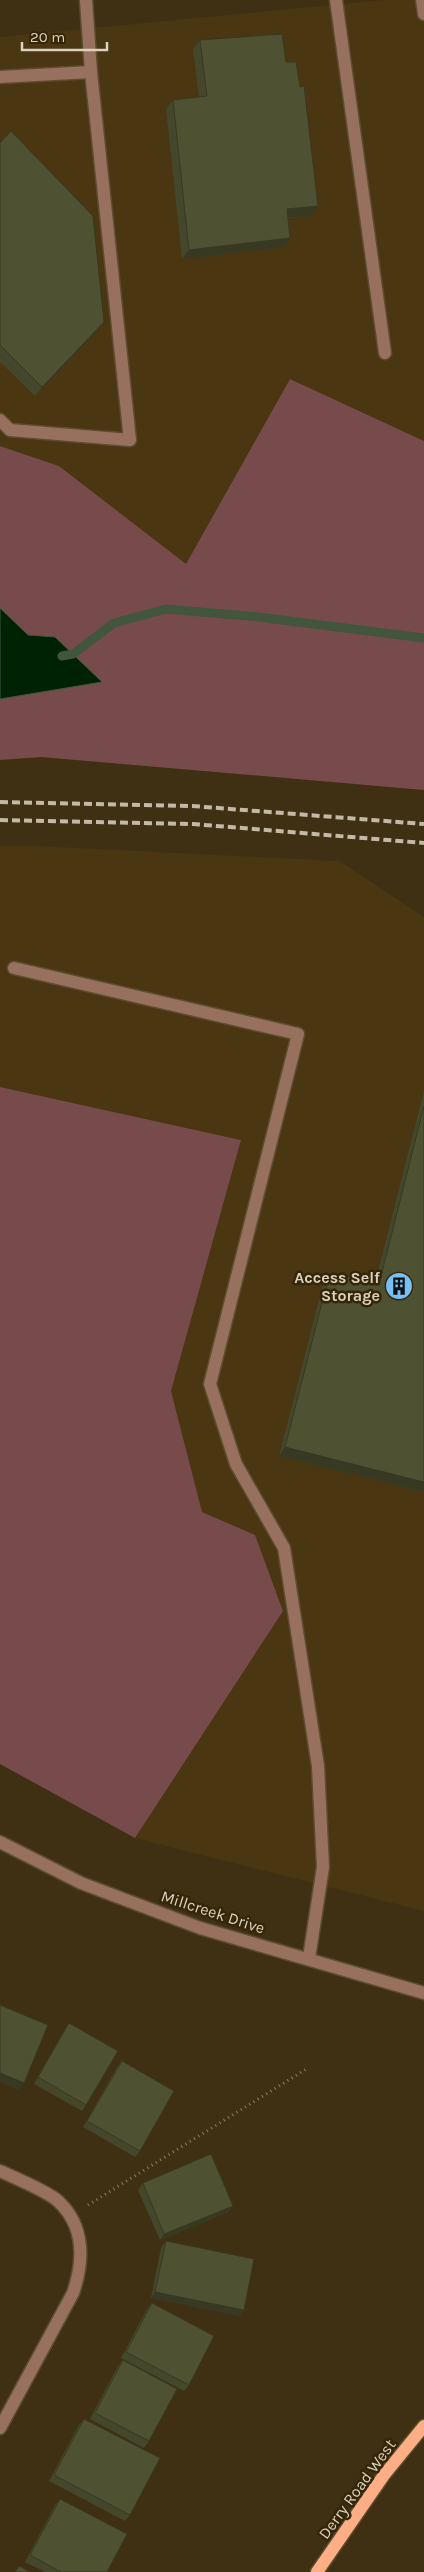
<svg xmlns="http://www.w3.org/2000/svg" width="424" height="2572" font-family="Karla,sans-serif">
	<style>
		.built { fill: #4a3611 }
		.green { fill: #774a4c }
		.water { fill: #002204; stroke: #41563c }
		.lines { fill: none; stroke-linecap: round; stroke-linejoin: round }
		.stream { stroke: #41563c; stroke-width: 9 }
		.minor-casing { stroke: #5c4d32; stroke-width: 15 }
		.major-casing { stroke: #5c4d32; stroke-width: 15 }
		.path { stroke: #897d66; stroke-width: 3; stroke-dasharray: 1 4; stroke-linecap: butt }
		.minor { stroke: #98715e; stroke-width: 12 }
		.major { stroke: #fdae84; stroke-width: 12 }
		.rail { stroke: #c3b9a6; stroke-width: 4; stroke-dasharray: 8 4; stroke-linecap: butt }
		.wall { fill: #44472b }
		.shaded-wall { fill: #373923 }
		.building { fill: #4f5232; stroke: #373923 }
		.labels { text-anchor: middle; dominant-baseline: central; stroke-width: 5; stroke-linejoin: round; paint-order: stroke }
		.poi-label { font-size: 16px; font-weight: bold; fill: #dad1c0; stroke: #362608; text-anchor: end }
		.street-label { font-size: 16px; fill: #dad1c0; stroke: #362608 }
	</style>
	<rect width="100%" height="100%" fill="#403013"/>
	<g class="built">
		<polygon points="384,0 424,0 424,441 290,379 186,565 59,466 0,446 0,37"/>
		<polygon points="0,846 35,846 339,861 424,917 424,1911 135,1838 283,1611 255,1535 202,1513 171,1391 241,1140 0,1087"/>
	</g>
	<g class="green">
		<polygon points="290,379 424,441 424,790 41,757 0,760 0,446 59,466 186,564"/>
		<polygon points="0,1087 241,1140 171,1391 202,1512 255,1535 283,1611 135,1838 0,1764"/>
	</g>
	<polygon class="water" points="0,608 28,635 55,637 102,682 0,699"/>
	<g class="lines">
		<polyline class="stream" points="62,656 73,654 114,623 166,609 258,617 424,638"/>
		<g class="minor-casing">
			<g id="minor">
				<polyline points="336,0 385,353"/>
				<polyline points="422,0 424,14"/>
				<polyline points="0,77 91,72"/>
				<polyline points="0,420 10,430 130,440 91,72 86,0"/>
				<polyline points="14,968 298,1034 210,1384 236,1464 284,1548 318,1766 323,1867 309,1958"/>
				<polyline points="0,1842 81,1883 200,1928 424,1993"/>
				<path d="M0,2171c15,7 47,20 58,30 27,25 26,60 15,92l-73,135"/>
			</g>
		</g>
		<g class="major-casing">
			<polyline id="major" points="317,2572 384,2475 424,2426"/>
		</g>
		<polyline class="path" points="88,2205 308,2068"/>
		<use href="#minor" class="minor"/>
		<use href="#major" class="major"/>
		<g class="rail">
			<polyline points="0,802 192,806 424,824"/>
			<polyline points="0,820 193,824 424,843"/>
		</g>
	</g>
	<g class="wall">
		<polygon points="200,40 286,62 311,216 288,218 284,247 182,259 166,109 173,100 199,97 193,49"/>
		<polygon points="0,143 104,322 97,331 35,396 0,362"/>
		<polygon points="424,1091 424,1492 279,1456 324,1280 330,1272 375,1283"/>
		<polygon points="69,2023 86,2105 82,2111 34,2084 65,2029"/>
		<polygon points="122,2061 140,2151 135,2157 83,2127 117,2067"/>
		<polygon points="143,2183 228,2212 160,2240 138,2190"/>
		<polygon points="166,2241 244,2310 240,2316 151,2298 161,2248"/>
		<polygon points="152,2303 189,2385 184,2391 121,2358 147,2309"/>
		<polygon points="123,2360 149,2441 144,2448 90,2419 118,2366"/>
		<polygon points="84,2419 130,2515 125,2521 49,2481 79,2425"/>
		<polygon points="60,2499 107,2572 45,2572 25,2562 55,2505"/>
	</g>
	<g class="shaded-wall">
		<polygon points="318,206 311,216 280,218 287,209"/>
		<polygon points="290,238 284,247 182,259 189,250"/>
		<polygon points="104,322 97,331 35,396 42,387"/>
		<polygon points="285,1447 424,1482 424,1492 279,1456"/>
		<polygon points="0,2073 24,2083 19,2090 0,2082"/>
		<polygon points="233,2206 228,2212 160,2240 164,2234"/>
		<polygon points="155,2292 244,2310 240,2316 151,2298"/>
	</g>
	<g class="building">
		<polygon points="282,34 286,62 296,62 300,87 304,86 318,206 287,209 290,238 189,250 173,100 207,96 200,40"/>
		<polygon points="11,131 93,216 104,322 42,387 0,345 0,143"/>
		<polygon points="424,1106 424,1482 285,1447 330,1272 379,1284"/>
		<polygon points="0,2005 48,2025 24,2083 0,2073"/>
		<polygon points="69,2023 118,2051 86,2105 38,2077"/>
		<polygon points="122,2061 174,2091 140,2151 87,2121"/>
		<polygon points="211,2154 233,2206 164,2234 143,2183"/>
		<polygon points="166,2241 254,2259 244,2310 155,2292"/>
		<polygon points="152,2303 214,2336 189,2385 126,2352"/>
		<polygon points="123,2360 177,2389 149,2441 95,2413"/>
		<polygon points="84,2419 160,2458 130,2515 54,2475"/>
		<polygon points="60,2499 127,2534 107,2572 61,2572 30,2555"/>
		<polygon points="19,2566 30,2572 15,2572"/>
	</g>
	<defs>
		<g id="building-disc" transform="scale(1.4375)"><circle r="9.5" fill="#77c0f7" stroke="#362608"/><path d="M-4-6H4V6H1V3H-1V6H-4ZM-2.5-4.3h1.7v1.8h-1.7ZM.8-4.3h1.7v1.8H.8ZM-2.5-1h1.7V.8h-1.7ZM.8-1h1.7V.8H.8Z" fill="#111"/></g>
	</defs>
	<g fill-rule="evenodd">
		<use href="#building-disc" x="399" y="1286"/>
	</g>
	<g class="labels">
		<g class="poi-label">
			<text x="380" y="1277">Access Self<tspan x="380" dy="18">Storage</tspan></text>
		</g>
		<g class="street-label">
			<text transform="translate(213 1912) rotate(18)">Millcreek Drive</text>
			<text transform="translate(357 2489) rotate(-54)">Derry Road West</text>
		</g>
	</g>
	<path d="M22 42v8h85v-8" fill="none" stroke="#dad1c0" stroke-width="2.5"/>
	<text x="30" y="42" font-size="15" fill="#dad1c0" stroke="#362608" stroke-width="4" paint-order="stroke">20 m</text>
</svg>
